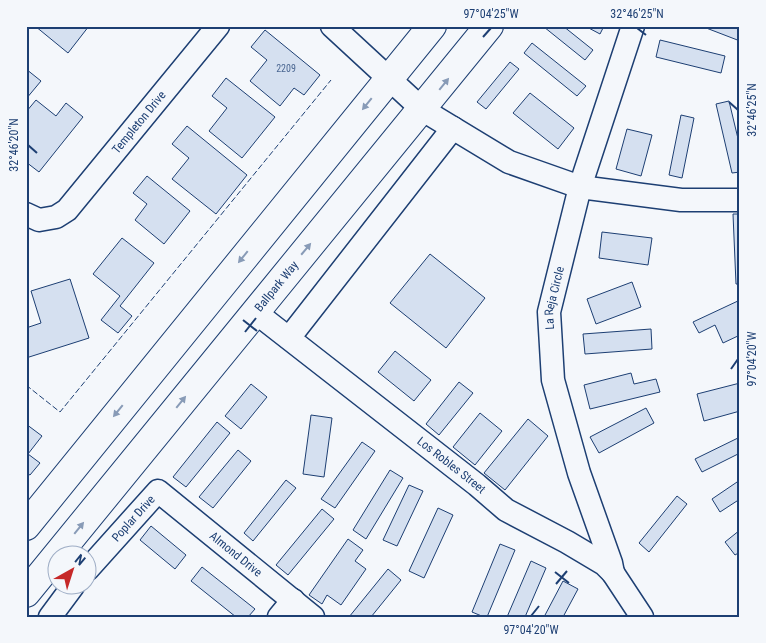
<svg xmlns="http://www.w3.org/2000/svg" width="766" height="643" font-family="'Roboto Condensed',sans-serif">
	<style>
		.building { fill: #d5e0f0; stroke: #1d3f73 }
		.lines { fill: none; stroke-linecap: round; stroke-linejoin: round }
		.minor-casing { stroke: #1d3f73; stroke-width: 25 }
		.major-casing { stroke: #1d3f73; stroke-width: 30 }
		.minor { stroke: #f4f7fb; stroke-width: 22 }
		.major { stroke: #f4f7fb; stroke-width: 28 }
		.fence { stroke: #1d3f73; stroke-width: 1; stroke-dasharray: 6 2.5; stroke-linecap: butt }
		.oneway { fill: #889bb7 }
		.ticks { fill: none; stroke: #1d3f73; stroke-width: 2 }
		.labels { text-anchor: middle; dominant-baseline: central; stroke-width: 4; stroke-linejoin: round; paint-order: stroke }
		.number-label { font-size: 10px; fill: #4b6792 }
		.street-label { font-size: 12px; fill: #1d3f73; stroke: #f4f7fb }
		.neatline { fill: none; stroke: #1d3f73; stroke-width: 2 }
		.ticks-label { font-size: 12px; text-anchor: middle; fill: #1d3f73 }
	</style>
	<rect width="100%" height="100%" fill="#f4f7fb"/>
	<g class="building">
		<polygon points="35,26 89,26 68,53"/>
		<polygon points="563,26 593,50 585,60 544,27"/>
		<polygon points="585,26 604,26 600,34"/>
		<polygon points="701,26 740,26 740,41"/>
		<polygon points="265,30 320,75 304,95 294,88 280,106 250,81 267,60 251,47"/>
		<polygon points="660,40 725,56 721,73 656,57"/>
		<polygon points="532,43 586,86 577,96 524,53"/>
		<polygon points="510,62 519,69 486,109 477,102"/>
		<polygon points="26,69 41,81 26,99"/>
		<polygon points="226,78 275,117 242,158 209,131 227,108 212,96"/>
		<polygon points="530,93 574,128 558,149 513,113"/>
		<polygon points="36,100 56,116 66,103 83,117 39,172 26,162 26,112"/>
		<polygon points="729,101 740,147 740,172 732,173 716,104"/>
		<polygon points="681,115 694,118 682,178 669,175"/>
		<polygon points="187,126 247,175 216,214 172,179 189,158 172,144"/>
		<polygon points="627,129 652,135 641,176 616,169"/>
		<polygon points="147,176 190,211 164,244 135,220 147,204 133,193"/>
		<polygon points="733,214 740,214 740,284 736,284"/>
		<polygon points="602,232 652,238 648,265 599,258"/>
		<polygon points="122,238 154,263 120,306 132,316 118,333 101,320 120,296 93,274"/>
		<polygon points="430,254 485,298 446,348 390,303"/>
		<polygon points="70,279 89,338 26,358 26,328 41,323 31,291"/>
		<polygon points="632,282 641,307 596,324 587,299"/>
		<polygon points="740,300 740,335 723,343 715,325 699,333 693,322"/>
		<polygon points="651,329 652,349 585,354 583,334"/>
		<polygon points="395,351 431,380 414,401 378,372"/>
		<polygon points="631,373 634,384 656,379 660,392 590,409 584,385"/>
		<polygon points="459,382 473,393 439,435 426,424"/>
		<polygon points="740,383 740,411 704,421 697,394"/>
		<polygon points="251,384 267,397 241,429 225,416"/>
		<polygon points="646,408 654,423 599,453 590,437"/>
		<polygon points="480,413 502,431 475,465 453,447"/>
		<polygon points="311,415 332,418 324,477 303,474"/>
		<polygon points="528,419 548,436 505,490 484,473"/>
		<polygon points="217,422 230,433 186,487 173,477"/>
		<polygon points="26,424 42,436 28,454 40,463 30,475 26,473"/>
		<polygon points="740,437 740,453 702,472 695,459"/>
		<polygon points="362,442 375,451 335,508 321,499"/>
		<polygon points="238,450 251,461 213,508 199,497"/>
		<polygon points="390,470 403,478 366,539 353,530"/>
		<polygon points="286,480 296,488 253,541 244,533"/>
		<polygon points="740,480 740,499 720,512 712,499"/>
		<polygon points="409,485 423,491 397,546 383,540"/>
		<polygon points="677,496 687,504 649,552 639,543"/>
		<polygon points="438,508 453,515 424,578 409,571"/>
		<polygon points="322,509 334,519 288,575 276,565"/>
		<polygon points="151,526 186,555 175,569 140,540"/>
		<polygon points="740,530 740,552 735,555 725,542"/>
		<polygon points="348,539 363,550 355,561 366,569 341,605 327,595 322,604 309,595"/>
		<polygon points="500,544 515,550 487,617 484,617 472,612"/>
		<polygon points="531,561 546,568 525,617 507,617"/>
		<polygon points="202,567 255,609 248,617 236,617 191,581"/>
		<polygon points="388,569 401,580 371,617 349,617"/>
		<polygon points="563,581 578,589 563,617 544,617"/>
	</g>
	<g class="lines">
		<g class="minor-casing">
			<g id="minor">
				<polyline points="332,26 423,110 509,162 580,187 681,200 740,200"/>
				<path id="s1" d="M26,214l13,6 17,-3 11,-7 151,-184"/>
				<path id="s2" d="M255,312l222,173 29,25 61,32 37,22 9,9 29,44"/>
				<polyline points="289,338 453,128"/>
				<path id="s3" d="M88,569l70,-78 155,126"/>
				<path id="s4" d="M613,573l-2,-10 -32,-90 -26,-93 -4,-68 31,-125 53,-161"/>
				<polyline points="50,617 73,586"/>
				<polyline points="279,617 293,600"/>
			</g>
		</g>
		<g class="major-casing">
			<g id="major">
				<polyline points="26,526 432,26"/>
				<path id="s5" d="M26,593l463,-567"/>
			</g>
		</g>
		<use href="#minor" class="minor"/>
		<use href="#major" class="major"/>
		<polyline class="fence" points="26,385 60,412 331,80"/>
	</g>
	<defs><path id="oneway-solid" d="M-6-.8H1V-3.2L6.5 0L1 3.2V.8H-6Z" transform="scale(1.25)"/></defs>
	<g class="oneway">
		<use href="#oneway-solid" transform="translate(444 84) rotate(-51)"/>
		<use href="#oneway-solid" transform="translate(367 104) rotate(129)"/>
		<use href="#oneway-solid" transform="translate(306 249) rotate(-50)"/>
		<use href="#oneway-solid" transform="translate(243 257) rotate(129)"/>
		<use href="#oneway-solid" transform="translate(181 402) rotate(-51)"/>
		<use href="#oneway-solid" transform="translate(118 411) rotate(129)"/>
		<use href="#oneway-solid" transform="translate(79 528) rotate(-51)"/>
	</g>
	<path class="ticks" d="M637,28l9,7M483,37l8,-9M729,102l9,8M28,145l9,8M243,320l14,11M245,332l11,-14M731,369l7,-10M555,572l14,11M556,584l11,-13M531,616l8,-10"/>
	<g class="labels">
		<g class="number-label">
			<text x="286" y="68">2209</text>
		</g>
		<g class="street-label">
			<text stroke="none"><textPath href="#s1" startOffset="158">Templeton Drive</textPath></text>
			<text stroke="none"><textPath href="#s5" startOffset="396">Ballpark Way</textPath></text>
			<text stroke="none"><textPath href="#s4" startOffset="285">La Reja Circle</textPath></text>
			<text stroke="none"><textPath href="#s2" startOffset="249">Los Robles Street</textPath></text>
			<text stroke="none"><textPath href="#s3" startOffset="68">Poplar Drive</textPath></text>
			<text stroke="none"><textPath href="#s3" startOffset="205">Almond Drive</textPath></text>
		</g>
	</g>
	<rect width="766" height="643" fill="none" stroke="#f4f7fb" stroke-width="55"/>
	<g transform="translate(72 570) rotate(39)"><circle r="24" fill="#f4f7fb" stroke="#9eadc5"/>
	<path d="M0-4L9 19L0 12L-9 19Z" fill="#c62828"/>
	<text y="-8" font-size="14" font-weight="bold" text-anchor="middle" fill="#1d3f73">N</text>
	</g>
	<rect x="28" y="28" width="710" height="588" class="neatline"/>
	<g class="ticks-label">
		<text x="491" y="18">97°04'25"W</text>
		<text x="637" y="18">32°46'25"N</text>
		<text transform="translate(752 110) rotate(-90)" y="4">32°46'25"N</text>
		<text transform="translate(14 145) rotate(-90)" y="4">32°46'20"N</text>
		<text transform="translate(752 359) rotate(-90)" y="4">97°04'20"W</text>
		<text x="531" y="634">97°04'20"W</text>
	</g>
</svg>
